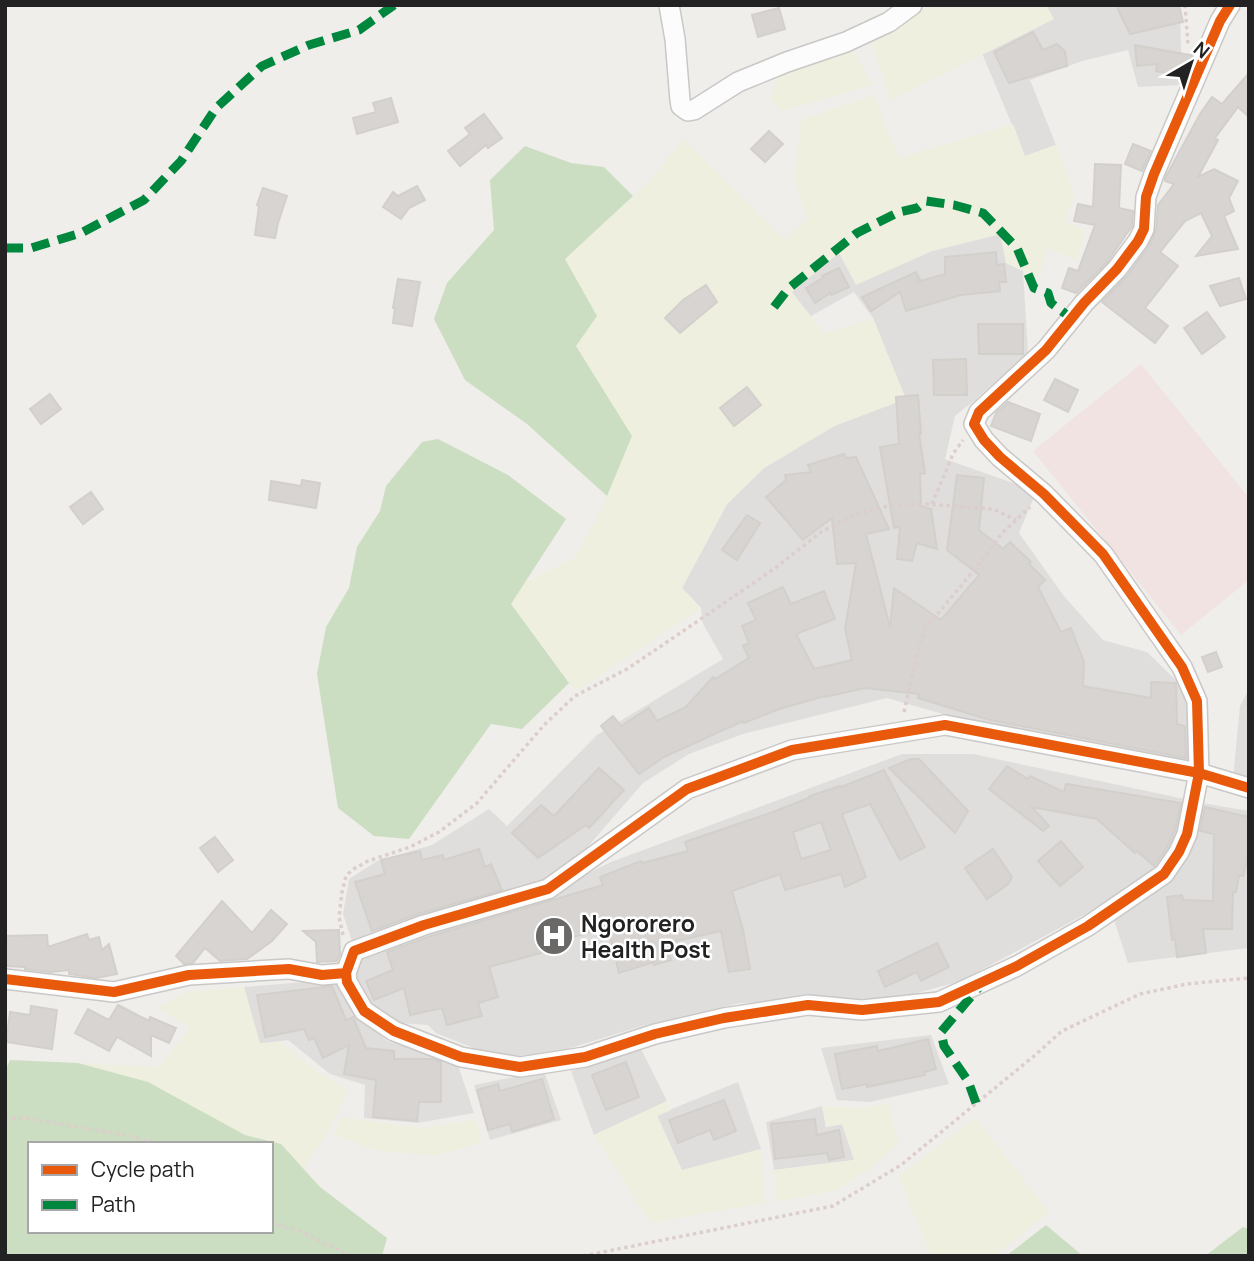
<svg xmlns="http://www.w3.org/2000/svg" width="1254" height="1261" font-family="Manrope,sans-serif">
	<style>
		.residential { fill: #dfdedc }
		.commercial { fill: #f1e3e1 }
		.farmland { fill: #efefdf }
		.forest { fill: #cbdec1; fill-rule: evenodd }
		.building { fill: #d7d4d2; stroke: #d3d0cc; stroke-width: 2; fill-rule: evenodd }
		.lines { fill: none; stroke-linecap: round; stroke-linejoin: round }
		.minor-casing { stroke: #c9c8c7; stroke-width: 22 }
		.path { stroke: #dccecd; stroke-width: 3.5; stroke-dasharray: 3.5 3.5; stroke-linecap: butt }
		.minor { stroke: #fdfcfc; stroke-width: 19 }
		.quiet { stroke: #00873e; stroke-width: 9; stroke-dasharray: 18 9; stroke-linecap: butt }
		.cycleway-casing { stroke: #fff; stroke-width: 15 }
		.cycleway { stroke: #e8590c; stroke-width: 10 }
		.labels { text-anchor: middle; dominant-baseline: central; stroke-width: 5; stroke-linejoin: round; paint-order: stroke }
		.poi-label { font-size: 23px; font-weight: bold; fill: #222; stroke: #fff; text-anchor: start }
	</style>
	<rect width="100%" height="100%" fill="#f0eeeb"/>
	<g class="residential">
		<polygon points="1046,5 1180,5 1182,85 1138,87 1128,50 1082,61 1030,80 1056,145 1025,156 982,53 1053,19"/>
		<polygon points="1001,234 1006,263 1023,271 1028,353 976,399 955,416 945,459 1019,485 1034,497 1019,533 1063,595 1103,640 1147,652 1186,690 1190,768 1012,734 887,698 743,734 689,754 643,783 578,858 540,882 354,947 343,914 349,879 377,861 432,845 489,809 507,826 597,735 723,659 703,624 701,608 682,588 727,504 764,468 834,426 905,399 873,318 854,292 811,316 791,292 840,252 856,284 932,251"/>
		<polygon points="1249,689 1249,782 1233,778 1240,706"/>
		<polygon points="902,754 973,754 1189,800 1182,831 1154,872 1104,904 961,981 902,997 740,1003 645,1025 554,1053 513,1056 491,1055 436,1033 428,1025 400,1023 373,1010 356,987 352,969 365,955 541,896 611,862"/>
		<polygon points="1202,803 1249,811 1249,948 1128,963 1113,917 1157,891 1190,850"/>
		<polygon points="339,979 358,1015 387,1041 457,1062 474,1113 417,1123 364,1118 365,1085 330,1074 288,1040 259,1044 244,987"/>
		<polygon points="931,1035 949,1084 870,1102 837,1100 821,1048"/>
		<polygon points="640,1047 667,1101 594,1135 571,1071"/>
		<polygon points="544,1071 561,1120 490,1140 474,1085"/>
		<polygon points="738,1082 761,1149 682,1171 657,1115"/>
		<polygon points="822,1106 826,1127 842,1124 854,1160 774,1170 766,1122"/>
	</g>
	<polygon class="commercial" points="1141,364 1249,498 1249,580 1181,635 1033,451"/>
	<g class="farmland">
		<polygon points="928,5 1046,5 1054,19 891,100 869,37 906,20"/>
		<polygon points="853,49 872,85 783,111 769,99 781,72"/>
		<polygon points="874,95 899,158 1013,124 1025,156 1056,145 1074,194 1065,221 1086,230 1077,260 1047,248 1040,278 1006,263 1000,234 932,251 856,285 839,253 792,292 824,334 873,318 906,399 834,426 764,468 727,504 682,588 701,608 576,691 511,604 524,583 574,558 597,518 632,436 576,346 578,279 564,259 648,183 683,139 785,240 808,219 794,181 801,120"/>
		<polygon points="244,987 260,1043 280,1042 318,1072 347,1090 328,1132 304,1169 281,1144 245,1135 148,1082 78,1063 159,1067 190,1027 157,1008 187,992"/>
		<polygon points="667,1101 671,1110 657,1116 682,1170 761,1149 765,1203 650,1223 594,1135"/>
		<polygon points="889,1103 898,1143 872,1167 836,1190 777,1202 774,1170 854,1160 843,1124 826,1127 822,1106 862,1109"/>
		<polygon points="341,1117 420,1128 477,1120 481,1143 434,1156 373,1150 334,1134"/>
		<polygon points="975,1118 1049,1212 995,1256 931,1256 898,1177"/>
	</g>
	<g class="forest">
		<polygon points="525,146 571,163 604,167 633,196 565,259 597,316 576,346 632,436 607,496 527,424 465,380 434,319 447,283 494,230 490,180"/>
		<polygon points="438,439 508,475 566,519 511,604 569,683 522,729 491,724 409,839 374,836 338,808 317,674 326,627 349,588 357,547 380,511 386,486 422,442"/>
		<path d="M10,1060l68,3 70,19 97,53 36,9 39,43 67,51 -5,18h-377v-185zM30,1144h241v87h-241z"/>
		<polygon points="1046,1225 1083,1256 1006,1256"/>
		<polygon points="1243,1227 1249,1229 1249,1256 1205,1256"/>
	</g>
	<g class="building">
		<polygon points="1116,5 1179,5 1183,22 1130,34"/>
		<polygon points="779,8 785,29 758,37 752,15"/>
		<polygon points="1033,32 1043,50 1057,44 1065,51 1067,66 1009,83 994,52"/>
		<polygon points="1135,45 1184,54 1192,55 1190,61 1183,61 1180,76 1156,71 1157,64 1137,66"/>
		<polygon points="1249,73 1249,117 1238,107 1215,138 1218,140 1198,177 1214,169 1238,181 1229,198 1234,211 1224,216 1238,249 1196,256 1212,236 1201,213 1185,221 1160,252 1178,266 1145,308 1168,326 1155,343 1102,302 1127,276 1149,246 1156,230 1158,205 1174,184 1165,181 1165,178 1200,114 1212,97 1222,104"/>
		<polygon points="391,98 398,122 357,134 353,118 376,112 373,103"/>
		<polygon points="484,114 502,138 488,148 486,145 460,166 448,151 470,134 465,128"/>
		<polygon points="769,131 783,144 765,162 751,149"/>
		<polygon points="1133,144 1151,151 1142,171 1125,164"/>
		<polygon points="1095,164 1121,165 1119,208 1133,211 1132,226 1108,261 1076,293 1062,288 1069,268 1078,271 1095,225 1074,221 1078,204 1093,207"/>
		<polygon points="417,186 425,200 409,208 401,219 383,207 393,192 398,196"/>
		<polygon points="263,188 287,196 278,223 275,238 255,235 259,206 257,205"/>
		<polygon points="996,252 997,265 1004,264 1006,282 999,282 1000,291 961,295 906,311 900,292 871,311 862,297 916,272 920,280 917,282 945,274 945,257"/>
		<polygon points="839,268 849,287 831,295 830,293 815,303 806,288 823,278 822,276"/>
		<polygon points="1239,278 1246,299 1220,306 1210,286"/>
		<polygon points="398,279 420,282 412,326 393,323 395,308 393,308"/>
		<polygon points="706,285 717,302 680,333 665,318 683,300"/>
		<polygon points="1207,312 1225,337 1202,354 1184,328"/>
		<polygon points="978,324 1023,324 1023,354 979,354"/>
		<polygon points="966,359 967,395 934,395 933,360"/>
		<polygon points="1055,379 1078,390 1068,412 1044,400"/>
		<polygon points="747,387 761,405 734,426 720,408"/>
		<polygon points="50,394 61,409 41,424 30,409"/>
		<polygon points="918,395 921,434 919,434 925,473 920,474 921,506 931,509 937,549 917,543 912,561 897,559 900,527 894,528 880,447 899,444 896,397"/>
		<polygon points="1008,402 1040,414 1031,441 991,426 996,413"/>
		<polygon points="844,454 846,458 856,457 889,529 866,534 890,627 894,588 941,620 979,575 947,550 957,475 984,478 979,530 1003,549 1010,542 1031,562 1029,564 1045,580 1038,587 1061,632 1071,628 1084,662 1083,686 1151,698 1151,682 1176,683 1177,724 1185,726 1186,758 990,720 918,698 919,694 865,688 825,697 825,696 779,709 744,723 743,721 664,757 639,774 601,726 613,716 621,726 649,708 657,721 686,707 713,677 715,679 749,658 743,646 749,643 742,626 756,620 748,603 783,587 791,604 824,591 835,619 796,634 814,669 852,660 845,629 856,563 837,564 832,518 803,540 766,497 786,480 785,475 811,472 808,465"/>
		<polygon points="302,480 320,483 316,508 269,500 271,481 301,486"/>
		<polygon points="91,492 103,509 83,524 70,507"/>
		<polygon points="747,515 760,523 737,560 722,550"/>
		<polygon points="1216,652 1222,667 1208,672 1202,657"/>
		<polygon points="911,759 919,759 968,811 955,833 889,768"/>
		<polygon points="1007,766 1028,779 1030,776 1064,792 1066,784 1181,803 1175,830 1168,846 1154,866 1137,851 1135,853 1097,819 1032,807 1049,826 1043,831 989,789"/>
		<polygon points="599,768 624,790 589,828 586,825 538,858 512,833 541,805 554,816"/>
		<path d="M884,770l41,77 -25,13 -30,-56 -28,10 24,63 -21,10 -4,-13 -56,16 -5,-16 -48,17 11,39 7,39 -21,3 -8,-41 -54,12 4,17 -17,5v-3l-35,11 -11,-45 -39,10 1,7 -81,22 9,30 -20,6 4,13 -35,9 -5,-17 -32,7 -6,-27 -30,12 -8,-19 27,-11 -6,-18 41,-15 175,-52 -3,-8 41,-16 1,2 46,-12 -3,-9 88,-30 38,-15 -1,-1 30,-10 1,1zM821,822l10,28 -30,9 -8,-27z"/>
		<polygon points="1205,807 1249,817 1249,852 1243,876 1239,875 1236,892 1233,892 1232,929 1203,929 1206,953 1177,957 1175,939 1172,940 1167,897 1182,895 1183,900 1213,901 1214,834 1200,831"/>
		<polygon points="215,837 233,860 218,872 200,848"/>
		<polygon points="1061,841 1083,867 1060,886 1038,861"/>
		<polygon points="479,849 485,867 491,864 502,890 421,913 372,931 355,882 385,874 381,860 420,851 422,860 443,855 444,860"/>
		<polygon points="993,849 1012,877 1008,884 987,899 965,868"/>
		<polygon points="222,901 252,933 271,910 287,924 272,941 247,959 220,961 205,948 193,963 184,964 176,956"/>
		<polygon points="339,930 340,954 337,961 317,962 316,942 303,931"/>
		<polygon points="87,934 89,940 99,937 102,950 109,944 117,974 96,978 69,974 69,970 50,972 25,969 25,967 5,966 5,936 47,935 48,947"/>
		<polygon points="937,943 949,967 921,981 917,972 885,987 878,971"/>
		<polygon points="332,986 346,1020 353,1017 366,1048 394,1051 394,1059 433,1059 441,1062 441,1102 419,1102 417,1121 373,1117 376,1080 344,1074 349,1045 323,1058 314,1038 309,1040 304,1029 265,1037 257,995"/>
		<polygon points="118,1005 149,1021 150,1017 176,1028 169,1043 151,1035 151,1056 117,1037 109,1051 75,1033 88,1009 109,1020"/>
		<polygon points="31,1006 57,1010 52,1049 6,1042 10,1012 30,1015"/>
		<polygon points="928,1039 936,1069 924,1072 925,1075 867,1087 867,1084 842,1089 835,1054 877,1046 878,1051"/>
		<polygon points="626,1062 639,1097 606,1110 592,1075"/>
		<polygon points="542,1079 554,1119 512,1132 510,1124 488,1130 477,1090 498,1084 500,1091"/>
		<polygon points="724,1100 736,1131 714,1140 710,1130 678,1143 669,1120"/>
		<polygon points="815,1119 817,1135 839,1130 844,1157 829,1160 827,1153 775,1159 771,1124"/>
	</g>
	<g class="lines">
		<g class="minor-casing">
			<g id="minor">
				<polyline points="669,5 675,39 680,100 681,106 688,111 694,110 738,82 787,62 846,42 889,22 912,5"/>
				<polyline points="346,973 347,982 364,1011 394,1031 461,1057 520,1067 585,1057 655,1034 724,1018 808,1005 862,1010 939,1002 1017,966 1088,926 1164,874 1179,852 1187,834 1199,773 1197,701 1182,667 1103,554 1044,494 1000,457 984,440 974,424 979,412 1046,350 1084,303 1117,269 1138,241 1144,229 1146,197 1154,174 1220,21 1230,5"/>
				<polyline points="5,979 114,992 189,975 289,969 322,975 346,973 354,951 424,925 548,889 687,789 792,750 945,725 1199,773 1249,788"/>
			</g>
		</g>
		<g class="path">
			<polyline points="1185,5 1188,45"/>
			<polyline points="932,504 953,454 963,440"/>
			<polyline points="904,712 918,650 925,629 985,557 1002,533 1030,507"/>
			<polyline points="343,935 339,917 342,892 346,876 352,870 368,861 410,847 439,832 477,803 544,725 575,696 627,669 670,640 774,569 821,532 854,515 891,505 927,504 993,509 1016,520"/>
			<polyline points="5,1119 25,1118 125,1135 161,1144"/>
			<polyline points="271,1223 297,1230 352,1256"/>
			<polyline points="583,1256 833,1206 901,1165 1034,1056 1062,1031 1140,994 1187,984 1249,978"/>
		</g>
		<use href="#minor" class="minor"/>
		<g class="quiet">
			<polyline points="5,248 31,248 81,233 144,200 181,161 216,108 262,66 309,45 359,30 394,5"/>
			<polyline points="774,307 788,289 857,233 899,212 917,208 926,201 954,205 983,213 1017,248 1034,288 1048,293 1051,303 1071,318"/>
			<polyline points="976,1103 968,1081 944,1046 941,1032 980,986"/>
		</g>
		<g class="cycleway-casing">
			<g id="cycleway">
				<polyline points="346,973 347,982 364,1011 394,1031 461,1057 520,1067 585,1057 655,1034 724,1018 808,1005 862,1010 939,1002 1017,966 1088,926 1164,874 1179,852 1187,834 1199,773 1197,701 1182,667 1103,554 1044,494 1000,457 984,440 974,424 979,412 1046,350 1084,303 1117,269 1138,241 1144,229 1146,197 1154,174 1220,21 1230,5"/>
				<polyline points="5,979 114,992 189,975 289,969 322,975 346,973 354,951 424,925 548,889 687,789 792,750 945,725 1199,773 1249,788"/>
			</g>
		</g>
		<use href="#cycleway" class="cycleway"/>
	</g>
	<defs>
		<g id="hospital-disc" transform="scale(2.0125)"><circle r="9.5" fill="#6a6968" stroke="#fff"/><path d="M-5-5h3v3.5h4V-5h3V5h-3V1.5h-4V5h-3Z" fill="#fff"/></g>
	</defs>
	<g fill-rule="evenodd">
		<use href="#hospital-disc" x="554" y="936"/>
	</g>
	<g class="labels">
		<g class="poi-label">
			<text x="581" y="923">Ngororero<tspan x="581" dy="26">Health Post</tspan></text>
		</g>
	</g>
	<rect width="1254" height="1261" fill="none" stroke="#222222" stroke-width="14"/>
	<rect x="28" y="1142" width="245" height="91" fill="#ffffff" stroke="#a7a7a7" stroke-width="2"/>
	<rect x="42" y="1165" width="35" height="10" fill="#e8590c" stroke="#a7a7a7" stroke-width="2"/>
	<text x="91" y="1177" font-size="21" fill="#222222">Cycle path</text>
	<rect x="42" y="1200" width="35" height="10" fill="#00873e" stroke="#a7a7a7" stroke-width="2"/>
	<text x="91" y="1212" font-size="21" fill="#222222">Path</text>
	<g transform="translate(1191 63) rotate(39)" stroke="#ffffff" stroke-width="5" paint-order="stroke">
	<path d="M0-5L12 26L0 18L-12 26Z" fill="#222222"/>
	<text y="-10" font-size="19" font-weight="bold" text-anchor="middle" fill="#222222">N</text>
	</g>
</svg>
